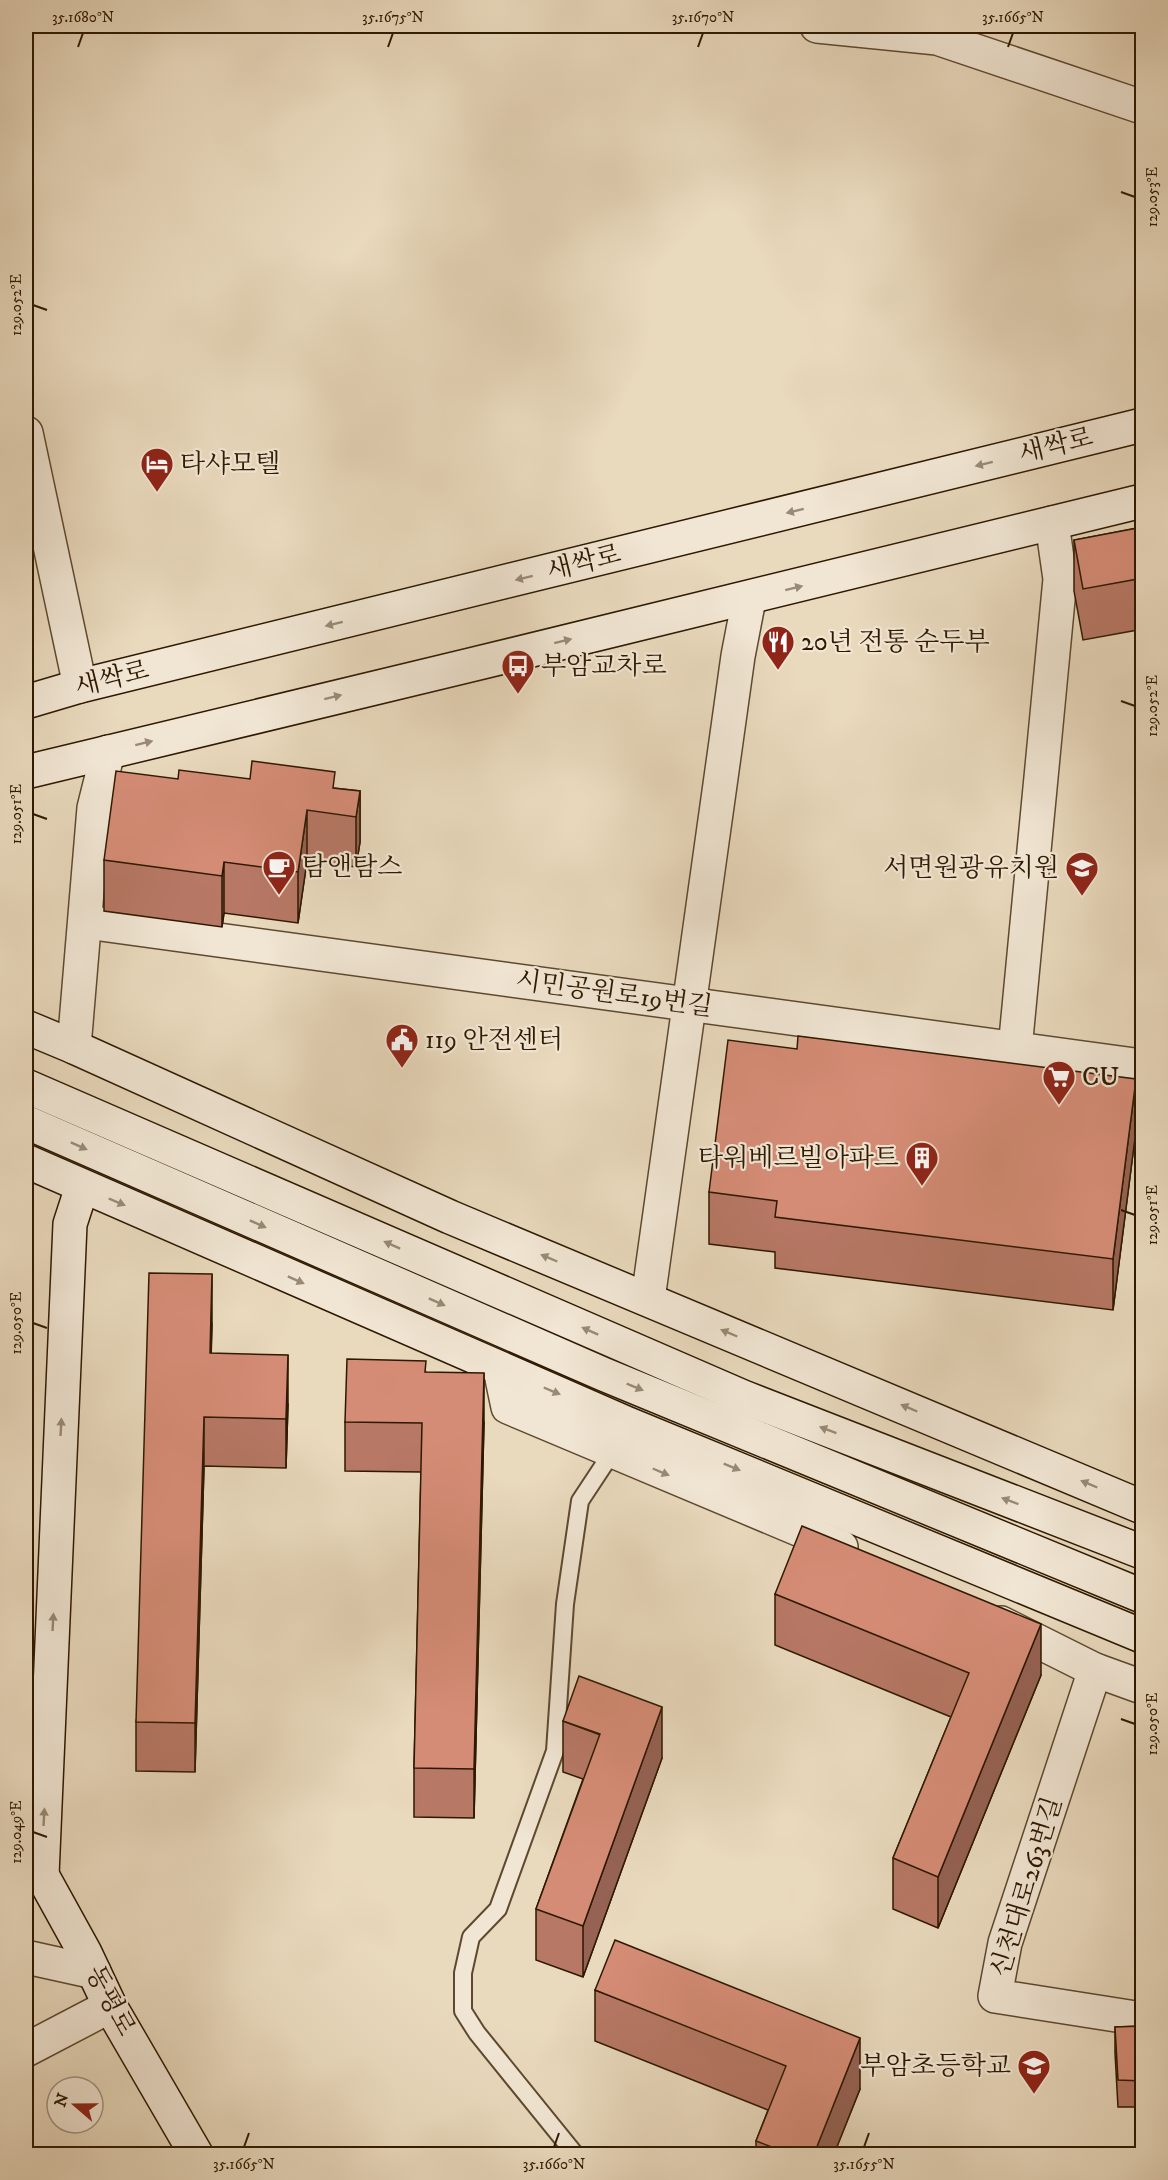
<svg xmlns="http://www.w3.org/2000/svg" width="1168" height="2180" font-family="'IM FELL DW Pica','Noto Serif KR',serif">
	<style>
		.lines { fill: none; stroke-linecap: round; stroke-linejoin: round }
		.service-casing { stroke: #5d492f; stroke-width: 20 }
		.minor-casing { stroke: #5d492f; stroke-width: 36 }
		.tertiary-casing { stroke: #5d492f; stroke-width: 36 }
		.secondary-casing { stroke: #2e1900; stroke-width: 36 }
		.service { stroke: #f1e6d4; stroke-width: 16 }
		.minor { stroke: #f1e6d4; stroke-width: 33 }
		.tertiary { stroke: #f1e6d4; stroke-width: 33 }
		.secondary { stroke: #f1e6d4; stroke-width: 33 }
		.wall { fill: #b77865; stroke: #2e1900; stroke-width: 1.5 }
		.shaded-wall { fill: #956253; stroke: #2e1900; stroke-width: 1.5 }
		.building { fill: #d58c76; stroke: #2e1900; stroke-width: 1.5 }
		.oneway { fill: #998a75 }
		.ticks { fill: none; stroke: #2e1900; stroke-width: 2 }
		.labels { text-anchor: middle; dominant-baseline: central; stroke-width: 4.5; stroke-linejoin: round; paint-order: stroke }
		.street-label { font-size: 26px; fill: #2e1900; stroke: #f1e6d4 }
		.poi-label { font-size: 26px; fill: #2e1900; stroke: #f1e6d4; text-anchor: start }
		.neatline { fill: none; stroke: #2e1900; stroke-width: 2 }
		.ticks-label { font-size: 15px; text-anchor: middle; fill: #2e1900 }
	</style>
	<rect width="100%" height="100%" fill="#e9d9bd"/>
	<filter id="stains"><feTurbulence type="fractalNoise" baseFrequency=".00333" numOctaves="4"/><feColorMatrix values="0 0 0 0 .2 0 0 0 0 .09 0 0 0 0 .02 0 0 0 .5 -.17"/></filter>
	<radialGradient id="worn" r=".72"><stop offset=".6" stop-color="#630" stop-opacity="0"/><stop offset="1" stop-color="#630" stop-opacity=".3"/></radialGradient>
	<g class="lines">
		<g class="service-casing">
			<polyline id="service" points="575,2154 477,2033 463,2011 463,1973 471,1937 498,1909 555,1751 565,1604 580,1501 613,1451"/>
		</g>
		<g class="minor-casing">
			<g id="minor">
				<polyline points="26,433 80,686"/>
				<polyline points="86,922 1142,1066"/>
				<polyline points="74,1047 94,808 108,752"/>
				<polyline points="1015,1049 1060,579 1052,523"/>
				<polyline points="648,1299 738,656 749,599"/>
				<polyline points="500,1369 508,1407 841,1547"/>
				<polyline points="1001,1623 1095,1670 1142,1687"/>
				<polyline points="1095,1670 1005,1943 995,1996 1142,2019"/>
				<polyline points="26,1957 94,1972"/>
				<polyline points="26,2050 110,2006"/>
			</g>
		</g>
		<g class="tertiary-casing">
			<polyline id="tertiary" points="817,26 937,38 1142,107"/>
		</g>
		<g class="secondary-casing">
			<g id="secondary">
				<polyline points="26,702 80,686 1142,425"/>
				<path d="M26,772c372,-90 745,-178 1116,-271"/>
				<polyline points="26,1027 74,1047 450,1217 1142,1507"/>
				<polyline points="26,1086 743,1397 1142,1552"/>
				<polyline points="26,1122 603,1374 1142,1596"/>
				<polyline points="26,1161 626,1423 1142,1636"/>
				<polyline points="32,1857 85,1953 110,2006 196,2154"/>
				<polyline points="42,1875 70,1224 82,1187"/>
			</g>
		</g>
		<use href="#service" class="service"/>
		<use href="#minor" class="minor"/>
		<use href="#tertiary" class="tertiary"/>
		<use href="#secondary" class="secondary"/>
	</g>
	<g class="wall">
		<polygon points="1143,527 1143,629 1083,640 1074,591 1074,540"/>
		<polygon points="178,779 250,779 360,791 360,842 356,867 307,861 298,923 224,913 222,927 104,911 104,860"/>
		<polygon points="1136,1130 1113,1310 775,1268 775,1252 709,1244 709,1192"/>
		<polygon points="212,1323 211,1353 288,1404 286,1468 204,1466 195,1772 136,1771 136,1722"/>
		<polygon points="426,1372 484,1422 474,1818 414,1817 414,1768 421,1472 345,1471 345,1422"/>
		<polygon points="775,1594 1041,1675 938,1928 893,1909 893,1858 951,1717 775,1645"/>
		<polygon points="563,1721 662,1758 583,1977 536,1960 536,1909 583,1779 563,1772"/>
		<polygon points="595,1990 860,2089 834,2154 756,2154 756,2141 768,2110 595,2041"/>
		<polygon points="1143,2026 1143,2107 1118,2107 1115,2053 1115,2027"/>
	</g>
	<g class="shaded-wall">
		<polygon points="360,791 360,842 356,867 356,817"/>
		<polygon points="307,810 307,861 298,923 298,872"/>
		<polygon points="224,862 224,913 222,927 222,876"/>
		<polygon points="1136,1079 1136,1130 1113,1310 1113,1259"/>
		<polygon points="212,1274 212,1323 210,1402 210,1353"/>
		<polygon points="288,1355 288,1404 286,1468 286,1419"/>
		<polygon points="484,1373 484,1422 474,1818 474,1769"/>
		<polygon points="204,1417 204,1466 195,1772 195,1723"/>
		<polygon points="1041,1624 1041,1675 938,1928 938,1877"/>
		<polygon points="662,1707 662,1758 583,1977 583,1926"/>
		<polygon points="860,2038 860,2089 834,2154 814,2154"/>
	</g>
	<g class="building">
		<polygon points="1143,527 1143,578 1083,589 1074,540"/>
		<polygon points="252,761 335,772 333,788 360,791 356,817 307,810 298,872 224,862 222,876 104,860 116,771 178,779 179,770 250,779"/>
		<polygon points="798,1036 1136,1079 1113,1259 775,1217 777,1201 709,1192 728,1040 797,1049"/>
		<polygon points="149,1273 212,1274 210,1353 288,1355 286,1419 204,1417 195,1723 136,1722"/>
		<polygon points="347,1359 426,1361 425,1372 484,1373 474,1769 414,1768 422,1423 345,1422"/>
		<polygon points="802,1526 1041,1624 938,1877 893,1858 969,1673 775,1594"/>
		<polygon points="579,1676 662,1707 583,1926 536,1909 600,1734 563,1721"/>
		<polygon points="615,1940 860,2038 814,2154 790,2154 756,2141 786,2066 595,1990"/>
		<polygon points="1143,2026 1143,2081 1118,2080 1115,2027"/>
		<polygon points="26,2145 30,2154 26,2154"/>
	</g>
	<defs><path id="oneway-solid" d="M-6-.8H1V-3.2L6.5 0L1 3.2V.8H-6Z" transform="scale(1.5)"/></defs>
	<g class="oneway">
		<use href="#oneway-solid" transform="translate(984 464) rotate(166)"/>
		<use href="#oneway-solid" transform="translate(795 511) rotate(166)"/>
		<use href="#oneway-solid" transform="translate(524 578) rotate(166)"/>
		<use href="#oneway-solid" transform="translate(794 588) rotate(-14)"/>
		<use href="#oneway-solid" transform="translate(334 624) rotate(166)"/>
		<use href="#oneway-solid" transform="translate(563 641) rotate(-14)"/>
		<use href="#oneway-solid" transform="translate(333 697) rotate(-14)"/>
		<use href="#oneway-solid" transform="translate(144 743) rotate(-14)"/>
		<use href="#oneway-solid" transform="translate(79 1146) rotate(24)"/>
		<use href="#oneway-solid" transform="translate(117 1202) rotate(23)"/>
		<use href="#oneway-solid" transform="translate(258 1224) rotate(24)"/>
		<use href="#oneway-solid" transform="translate(392 1245) rotate(-156)"/>
		<use href="#oneway-solid" transform="translate(549 1258) rotate(-157)"/>
		<use href="#oneway-solid" transform="translate(296 1280) rotate(24)"/>
		<use href="#oneway-solid" transform="translate(437 1302) rotate(24)"/>
		<use href="#oneway-solid" transform="translate(590 1331) rotate(-156)"/>
		<use href="#oneway-solid" transform="translate(729 1333) rotate(-157)"/>
		<use href="#oneway-solid" transform="translate(635 1387) rotate(22)"/>
		<use href="#oneway-solid" transform="translate(552 1391) rotate(23)"/>
		<use href="#oneway-solid" transform="translate(909 1408) rotate(-157)"/>
		<use href="#oneway-solid" transform="translate(61 1427) rotate(-87)"/>
		<use href="#oneway-solid" transform="translate(828 1430) rotate(-159)"/>
		<use href="#oneway-solid" transform="translate(732 1467) rotate(22)"/>
		<use href="#oneway-solid" transform="translate(661 1472) rotate(23)"/>
		<use href="#oneway-solid" transform="translate(1089 1484) rotate(-157)"/>
		<use href="#oneway-solid" transform="translate(1010 1501) rotate(-159)"/>
		<use href="#oneway-solid" transform="translate(53 1622) rotate(-87)"/>
		<use href="#oneway-solid" transform="translate(44 1817) rotate(-87)"/>
	</g>
	<path class="ticks" d="M78,47l5,-14M388,47l5,-14M698,47l5,-14M1008,47l5,-14M1121,192l14,5M33,305l14,5M1121,701l14,5M33,814l14,5M1121,1210l14,5M33,1323l14,5M1121,1719l14,5M33,1832l14,5M244,2147l5,-14M554,2147l5,-14M864,2147l5,-14"/>
	<defs>
		<g id="hotel-pin" transform="scale(1.725)"><path d="M0 17L-7.5 6A9.5 9.5 0 1 1 7.5 6Z" fill="#8f2418" stroke="#f1e6d4"/><path d="M-6-4.5h1.5V1H6V5H4.5V3h-9V5H-6ZM-4 0a1.8 1.8 0 1 1 3.6 0ZM.5 0V-2.5h3Q6-2.5 6 0Z" fill="#fff"/></g>
		<g id="restaurant-pin" transform="scale(1.725)"><path d="M0 17L-7.5 6A9.5 9.5 0 1 1 7.5 6Z" fill="#8f2418" stroke="#f1e6d4"/><path d="M-5-6h1v4h1v-4h1v4h1v-4h1v5L-1.5 .5V6h-2V.5L-5-1ZM5-6V6H3V1.5H1.5Q1.5-4 5-6Z" fill="#fff"/></g>
		<g id="bus-pin" transform="scale(1.725)"><path d="M0 17L-7.5 6A9.5 9.5 0 1 1 7.5 6Z" fill="#8f2418" stroke="#f1e6d4"/><path d="M-5-6H5V4H4V6H2V4H-2V6H-4V4H-5ZM-3.5-4V0h7V-4ZM-3.5 1.2v1.5H-2V1.2ZM2 1.2v1.5H3.5V1.2Z" fill="#fff"/></g>
		<g id="cafe-pin" transform="scale(1.725)"><path d="M0 17L-7.5 6A9.5 9.5 0 1 1 7.5 6Z" fill="#8f2418" stroke="#f1e6d4"/><path d="M-5.5-4.5H6V0H3Q3 3.5 0 3.5H-2.5Q-5.5 3.5-5.5 0ZM3-3.2v2h1.7v-2ZM-6 4.5H4V6H-6Z" fill="#fff"/></g>
		<g id="school-pin" transform="scale(1.725)"><path d="M0 17L-7.5 6A9.5 9.5 0 1 1 7.5 6Z" fill="#8f2418" stroke="#f1e6d4"/><path d="M0-5L7-2L0 1L-7-2ZM-4 1L0 2.5L4 1V4Q0 6-4 4Z" fill="#fff"/></g>
		<g id="civic-pin" transform="scale(1.725)"><path d="M0 17L-7.5 6A9.5 9.5 0 1 1 7.5 6Z" fill="#8f2418" stroke="#f1e6d4"/><path d="M-.6-6.5H3V-4.5H.6V-3L4-1V1h2V6H-6V1h2V-1L-.6-3ZM-1.2 2.5V6h2.4V2.5Z" fill="#fff"/></g>
		<g id="supermarket-pin" transform="scale(1.725)"><path d="M0 17L-7.5 6A9.5 9.5 0 1 1 7.5 6Z" fill="#8f2418" stroke="#f1e6d4"/><path d="M-6-5.5h2.5l.6 2H6L4.5 2H-2.5L-4.4-4H-6ZM-1.5 3.2a1.3 1.3 0 1 0 .1 0ZM3 3.2a1.3 1.3 0 1 0 .1 0Z" fill="#fff"/></g>
		<g id="building-pin" transform="scale(1.725)"><path d="M0 17L-7.5 6A9.5 9.5 0 1 1 7.5 6Z" fill="#8f2418" stroke="#f1e6d4"/><path d="M-4-6H4V6H1V3H-1V6H-4ZM-2.5-4.3h1.7v1.8h-1.7ZM.8-4.3h1.7v1.8H.8ZM-2.5-1h1.7V.8h-1.7ZM.8-1h1.7V.8H.8Z" fill="#fff"/></g>
	</defs>
	<g fill-rule="evenodd">
		<use href="#hotel-pin" x="157" y="464"/>
		<use href="#restaurant-pin" x="778" y="642"/>
		<use href="#bus-pin" x="518" y="666"/>
		<use href="#cafe-pin" x="279" y="867"/>
		<use href="#school-pin" x="1082" y="868"/>
		<use href="#civic-pin" x="402" y="1040"/>
		<use href="#supermarket-pin" x="1059" y="1077"/>
		<use href="#building-pin" x="922" y="1158"/>
		<use href="#school-pin" x="1034" y="2066"/>
	</g>
	<g class="labels">
		<g class="street-label">
			<text transform="translate(1056 446) rotate(-14)">새싹로</text>
			<text transform="translate(584 563) rotate(-14)">새싹로</text>
			<text transform="translate(112 679) rotate(-14)">새싹로</text>
			<text transform="translate(614 994) rotate(8)">시민공원로19번길</text>
			<text transform="translate(1027 1887) rotate(-73)">신천대로263번길</text>
			<text transform="translate(110 2001) rotate(62)">동평로</text>
		</g>
		<g class="poi-label">
			<text x="180" y="464">타샤모텔</text>
			<text x="801" y="642">20년 전통 순두부</text>
			<text x="541" y="666">부암교차로</text>
			<text x="302" y="867">탐앤탐스</text>
			<text x="1059" y="868" text-anchor="end">서면원광유치원</text>
			<text x="425" y="1040">119 안전센터</text>
			<text x="1082" y="1077">CU</text>
			<text x="899" y="1158" text-anchor="end">타워베르빌아파트</text>
			<text x="1011" y="2066" text-anchor="end">부암초등학교</text>
		</g>
	</g>
	<rect width="1168" height="2180" fill="none" stroke="#e9d9bd" stroke-width="66"/>
	<g transform="translate(75 2105) rotate(290)"><circle r="28" fill="#f1e6d4" stroke="#a3947f" stroke-width="1.5"/>
	<path d="M0-4.5L10 22L0 15L-10 22Z" fill="#8f2418"/>
	<text y="-9" font-size="16" font-weight="bold" text-anchor="middle" fill="#2e1900">N</text>
	</g>
	<rect x="33" y="33" width="1102" height="2114" class="neatline"/>
	<g class="ticks-label">
		<text x="83" y="22">35.1680°N</text>
		<text x="393" y="22">35.1675°N</text>
		<text x="703" y="22">35.1670°N</text>
		<text x="1013" y="22">35.1665°N</text>
		<text transform="translate(1152 197) rotate(-90)" y="5">129.053°E</text>
		<text transform="translate(16 305) rotate(-90)" y="5">129.052°E</text>
		<text transform="translate(1152 706) rotate(-90)" y="5">129.052°E</text>
		<text transform="translate(16 814) rotate(-90)" y="5">129.051°E</text>
		<text transform="translate(1152 1215) rotate(-90)" y="5">129.051°E</text>
		<text transform="translate(16 1323) rotate(-90)" y="5">129.050°E</text>
		<text transform="translate(1152 1724) rotate(-90)" y="5">129.050°E</text>
		<text transform="translate(16 1832) rotate(-90)" y="5">129.049°E</text>
		<text x="244" y="2169">35.1665°N</text>
		<text x="554" y="2169">35.1660°N</text>
		<text x="864" y="2169">35.1655°N</text>
	</g>
	<rect width="100%" height="100%" filter="url(#stains)"/>
	<rect width="100%" height="100%" fill="url(#worn)"/>
</svg>
